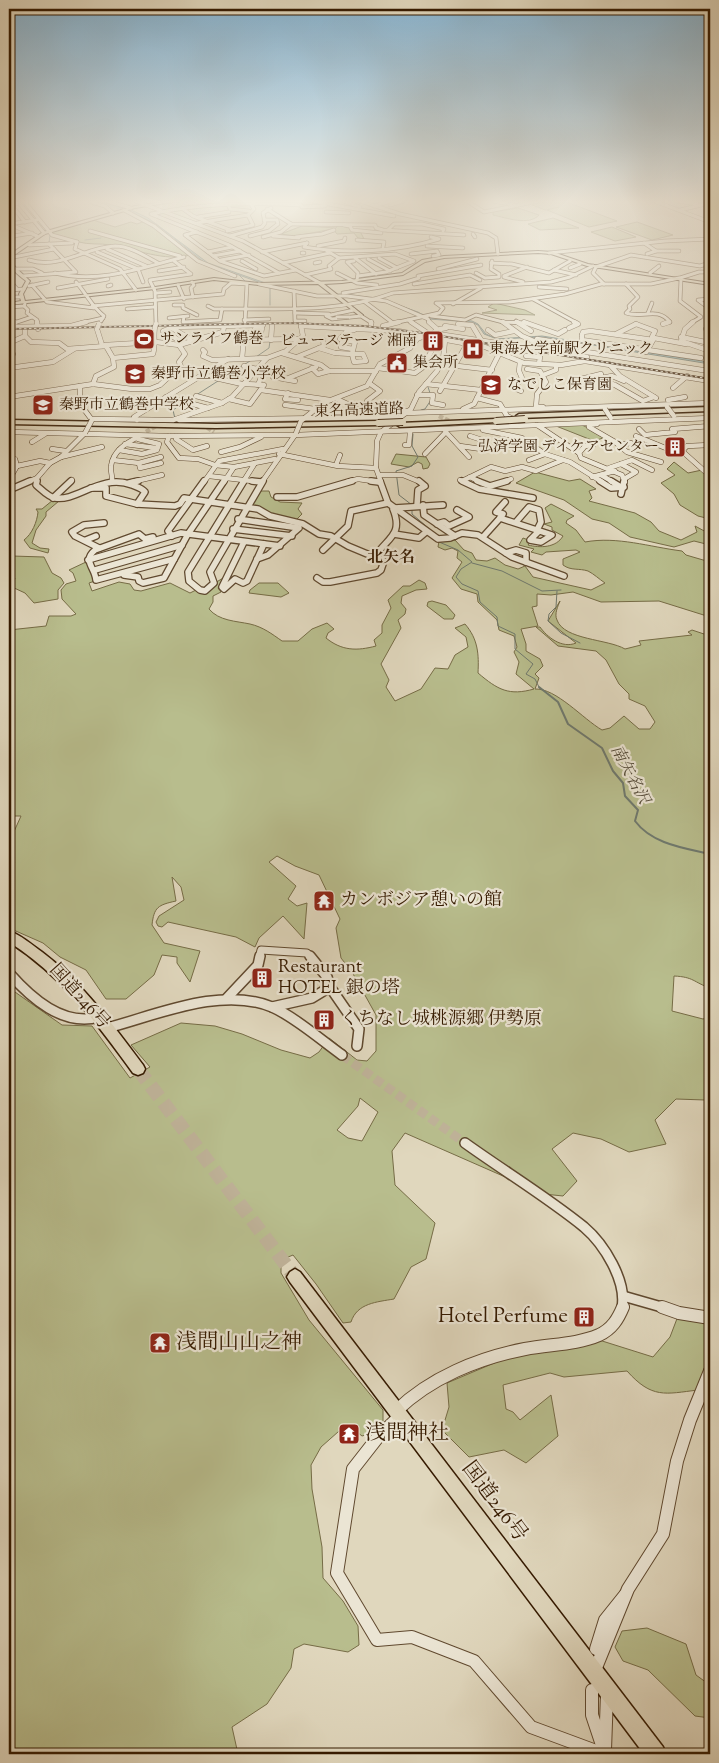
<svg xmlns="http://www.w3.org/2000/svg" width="719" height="1763" font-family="'Sorts Mill Goudy','Noto Serif JP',serif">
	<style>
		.green { fill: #b8bd8d; stroke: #766c46; fill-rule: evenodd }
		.water { fill: #95b8b8; stroke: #6f796e }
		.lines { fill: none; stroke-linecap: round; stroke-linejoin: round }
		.stream-far1 { stroke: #6f796e; stroke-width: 1 }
		.stream { stroke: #6f796e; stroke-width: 2 }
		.river { fill: #95b8b8; fill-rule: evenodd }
		.minor-tunnel-far1 { stroke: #beb197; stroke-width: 4.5; stroke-dasharray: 4.5 2; stroke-linecap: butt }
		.minor-tunnel { stroke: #beb197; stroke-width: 9; stroke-dasharray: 9 4.5; stroke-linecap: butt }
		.highway-tunnel { stroke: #beb197; stroke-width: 14; stroke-dasharray: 14 7; stroke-linecap: butt }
		.minor-far5-casing { stroke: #60492f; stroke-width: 4.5 }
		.minor-far4-casing { stroke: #60492f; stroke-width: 5.5 }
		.minor-far3-casing { stroke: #60492f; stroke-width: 8 }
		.minor-far2-casing { stroke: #60492f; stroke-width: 9 }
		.minor-far1-casing { stroke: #60492f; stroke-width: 12 }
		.minor-casing { stroke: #60492f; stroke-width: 14 }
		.major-casing { stroke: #351a00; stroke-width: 2 }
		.highway-casing { stroke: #351a00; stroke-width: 3 }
		.minor-far5 { stroke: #ebe5d4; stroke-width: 3 }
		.minor-far4 { stroke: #ebe5d4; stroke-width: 4.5 }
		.minor-far3 { stroke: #ebe5d4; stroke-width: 5.5 }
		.minor-far2 { stroke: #ebe5d4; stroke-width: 7 }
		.minor-far1 { stroke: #ebe5d4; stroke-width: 9 }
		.minor { stroke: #ebe5d4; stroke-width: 12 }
		.major { fill: #e0d7bd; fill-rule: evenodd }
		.highway { fill: #e0d7bd; fill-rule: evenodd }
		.rail-casing { stroke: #351a00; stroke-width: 2 }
		.rail { stroke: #ebe5d4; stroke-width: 1; stroke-dasharray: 2.5; stroke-linecap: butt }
		.minor-bridge-far1-casing { stroke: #60492f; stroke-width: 4.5; stroke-linecap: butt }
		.minor-bridge-casing { stroke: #60492f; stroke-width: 5.5; stroke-linecap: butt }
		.highway-bridge-casing { stroke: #351a00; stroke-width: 8; stroke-linecap: butt }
		.minor-bridge-far1 { stroke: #ebe5d4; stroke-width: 3 }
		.minor-bridge { stroke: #ebe5d4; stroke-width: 4.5 }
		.highway-bridge { stroke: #e0d7bd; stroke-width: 6 }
		.labels { text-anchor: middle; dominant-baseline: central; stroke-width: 4.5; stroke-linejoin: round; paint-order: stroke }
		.far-poi-label { font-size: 15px; fill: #351a00; stroke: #ebe5d4; text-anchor: start }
		.far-street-label { font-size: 15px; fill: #351a00; stroke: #ebe5d4 }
		.far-neighbourhood-label { font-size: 16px; font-weight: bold; fill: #351a00; stroke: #ebe5d4 }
		.far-water-label { font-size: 16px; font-style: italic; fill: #524937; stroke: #ebe5d4 }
		.poi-label { font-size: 18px; fill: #351a00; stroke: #ebe5d4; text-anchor: start }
		.street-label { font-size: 18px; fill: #351a00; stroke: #ebe5d4 }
		.near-poi-label { font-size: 21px; fill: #351a00; stroke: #ebe5d4; text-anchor: start }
		.near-street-label { font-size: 21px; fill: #351a00; stroke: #ebe5d4 }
	</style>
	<rect width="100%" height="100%" fill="#e0d7bd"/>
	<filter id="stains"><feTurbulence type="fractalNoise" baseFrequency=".004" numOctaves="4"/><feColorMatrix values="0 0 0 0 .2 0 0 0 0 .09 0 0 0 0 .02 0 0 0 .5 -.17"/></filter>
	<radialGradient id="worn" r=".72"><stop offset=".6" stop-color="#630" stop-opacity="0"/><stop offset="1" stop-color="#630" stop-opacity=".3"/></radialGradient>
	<g class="green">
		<polygon points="546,201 564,201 617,221 589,227 547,210 559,207 545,210 530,204"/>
		<path d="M518,208l21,7c-10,11 -32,3 -46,0v-3z"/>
		<polygon points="553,218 579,228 540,230 528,224"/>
		<path d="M93,220l22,7 16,-5 6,2 8,-3 45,34c-25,7 -54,-6 -80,-10 -10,-2 -21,0 -31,-3 -9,-1 -18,-5 -27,-7v-3z"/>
		<polygon points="637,222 673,235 652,240 616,227"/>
		<polygon points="338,225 360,231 364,239 358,238 354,233 337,234 333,229 295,236 281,234 302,226 336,228"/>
		<polygon points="612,227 636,237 615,241 591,232"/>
		<polygon points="494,303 525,310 535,315 482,313 497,310 488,307"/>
		<polygon points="582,425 606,437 594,441 556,426"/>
		<polygon points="396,454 426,457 430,464 428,468 423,469 422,464 418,462 409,467 391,464"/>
		<polygon points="674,462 688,473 702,470 710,478 710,519 698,516 680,505 674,494 661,483 675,475 667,469"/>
		<polygon points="535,472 569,481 580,479 596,489 589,491 592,498 589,501 635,513 651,522 659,531 681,540 697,532 695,526 708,533 710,545 694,541 674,547 630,537 609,523 592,519 564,500 516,483"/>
		<polygon points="260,491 269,491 271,497 280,502 302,503 298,509 302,514 296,520 285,519 251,505"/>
		<path d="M53,500l6,1 -13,11v4l-10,14 -4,13 8,5 9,1 -1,4 -18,-5 -6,-8c8,-6 13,-18 14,-28l-2,-3h6z"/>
		<path d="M551,504l23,12 -7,4 -1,3 10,7 9,12c32,-6 65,5 97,9l4,4 24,7v55l-51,-16 -58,1 -28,-10 -22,3 -14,-1v12l-5,1 6,19 -17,3 5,15v7l14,8 3,7 -8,8 4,4 -4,11c21,-1 48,30 67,41l8,-2 14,-12 15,13h11l5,-7 -10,-16 -16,-7v-5l-10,-10 -13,-24 -10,-9 -38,-5 -22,-19h4c7,10 22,22 36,16l-28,-22 12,-20c-2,5 -6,13 -3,19 7,20 51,19 68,29l16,-4 -2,-4 53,-6 -4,-3 4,-2 18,6v352c-17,-6 -16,-11 -36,-12l-2,35 31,8 7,-2v79l-5,4 -29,-1 -21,21 11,24 -37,8 -28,-13 -28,-6 -21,16 25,32 -14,15 -19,-2 -139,-61 -13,18 3,34 40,38 -9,36 -15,8 -17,32c-17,3 -37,4 -43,23l-8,1 -27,-39 -23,-29 -12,5v13l28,47 74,90v11l-7,11 -14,4 -15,-12 -26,23 -10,18 1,24 10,58 1,31 20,23 15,25 1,19 -11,7 -44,-8 -10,5 -3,19 -24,36 -35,23 6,27h-229v-761l6,-1 47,33 30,1 38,52 20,-11 -19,-22 50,-22 34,3 27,8 39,16 29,8 9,-6 10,-14 28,22 10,1 9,-10v-36l-24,-43 -11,-14 -5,-30 4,-9 -21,-44 -24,-9 -18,-10 -8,6 27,24 -8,13 9,7 10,-3 -3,36 -21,-23 -24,22 -4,9 -19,-10 -59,-13 -9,-2 -6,5 -4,-1 -2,-4 3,-6 25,-16 -3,-13 -9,-10 4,24c-18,4 -22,6 -24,24l12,18 36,8 -10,31 -13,-19v-6l-15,-2 -8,20 -28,24h-20l-20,-29 -26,-13 -17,-14 -34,-15v-61l6,-4 -6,-7v-20h3l9,-20h-12v-186l37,-4 3,-10h22l5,-2 -14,-15 -1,-9 5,-6 10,-3 -3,-8 -4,-3 17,-8 7,10 2,9 -6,2 3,8 27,-9 11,2 4,6 7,1 29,-8 20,10 8,-4 3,2 24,-14 -7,11 3,4 -8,4v6l-4,7c10,12 27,12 41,15 13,3 22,10 32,17h16l14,-12 15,-6 7,6 -6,4 -2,5c16,13 31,13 50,8l-2,-6 8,-7v-8l9,-17 -3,-8 15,-14h7l9,-6 6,3 2,6 -11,1 -14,6 -1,7 5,6 -1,5 -7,6 3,8 -20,36 8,16 -3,7 9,14 26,-12 14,-21 13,1 7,-14 13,-8 -2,-10 -11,-9 10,-4c13,15 14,30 13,49 20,17 31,23 56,16l-18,-15 3,-12 -5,-10 3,-5 -3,-11 -15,-6 -2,-10 -19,-18 -1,-8 -16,-5 -9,-11 10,-16 -5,-4 1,-7 -6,-3 -7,2 -7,-3 1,-6 16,-1 9,10 8,3 4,7 11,1 8,-3 10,7 13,4 7,-3 8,11 58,13 14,-7c-6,-4 -11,-9 -17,-12 -9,-3 -17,0 -25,-6v-6l17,-7 -4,-2 -30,2 -4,3 -11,-3 3,-3 -15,-4 4,-7 8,3 -3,4c12,3 28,3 35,-9l-11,-6v-3l-8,-3 8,-2 -7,-14zM360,1098l18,14 -16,29 -14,-3 -11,-8 21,-24z"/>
		<polygon points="12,556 44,557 52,573 61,578 64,583 58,590 58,599 34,603 25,593 12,587 15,578 9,578 9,563 14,558"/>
		<polygon points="259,583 278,583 289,593 281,597 249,593 250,590"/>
		<polygon points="432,601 446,605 455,615 453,619 444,619 427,606 428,602"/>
		<path d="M678,1316l32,6v41l-12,27c-33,4 -46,9 -71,-19l-63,6 -14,-4 -47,12 3,24 7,3 7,8 31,-25 7,41 -32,27 -22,-13 -35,7 -27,-27 7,-23 -2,-24 59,-25 93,-18 54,17 17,-20z"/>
		<polygon points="647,1628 686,1644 696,1675 707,1683 710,1682 710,1718 695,1716 648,1670 623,1661 615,1647 622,1631"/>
	</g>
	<polygon class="water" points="99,201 129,209 148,218 208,263 271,285 318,295 345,294 386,300 432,318 472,321 478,324 486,334 497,339 542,336 702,361 710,364 543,337 497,339 484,334 478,325 471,322 429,319 418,312 386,301 339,295 317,295 267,285 205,263 156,224 127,210"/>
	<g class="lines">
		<g class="stream-far1">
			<polyline points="85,240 101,238"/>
			<polyline points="127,242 158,252"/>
			<polyline points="49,244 50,234"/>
			<polyline points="239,275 245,281"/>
			<polyline points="270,287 270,305"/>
			<polyline points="256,357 269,348 270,341"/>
			<polyline points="223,378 250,361"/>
			<polyline points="428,387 430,393"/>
			<polyline points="187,401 218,381"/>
			<polyline points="421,410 425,409 431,400"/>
			<polyline points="175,419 173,410 183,403"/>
			<polyline points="412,505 399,495 396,471 412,466 418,457 412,446 413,434"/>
			<polyline points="412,509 412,514 433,532"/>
			<polyline points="431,536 432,539 458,550 472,562 461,569 456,577 462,584 478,591 480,602 497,617 498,626 515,634 515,649 533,664 526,674 535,679 540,689"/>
			<polyline points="472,563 502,571 542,591 561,590"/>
			<polyline points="557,591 556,607 549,614 548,621 561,633 580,643"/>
		</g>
		<path class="stream" d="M539,687l19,15 10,22 34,24 11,23 10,12 2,13 13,14 -3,11c17,23 49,27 75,33"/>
		<polygon class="river" points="95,201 101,201 136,213 133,214"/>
		<g class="minor-tunnel-far1">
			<polyline points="439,416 460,426"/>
			<polyline points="202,424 214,432"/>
			<polyline points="146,432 161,423"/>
		</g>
		<polyline class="minor-tunnel" points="342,1055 465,1143"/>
		<polyline class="highway-tunnel" points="138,1069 295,1277"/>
		<g class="minor-far5-casing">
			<g id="minor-far5">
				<polyline points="24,201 52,235 77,242"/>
				<polyline points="106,201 131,208"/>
				<polyline points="135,201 243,241 320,283"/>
				<polyline points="312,201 394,216"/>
				<polyline points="343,201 360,207"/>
				<polyline points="360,201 400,214 488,233 496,238 498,254"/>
				<polyline points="467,201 484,212 538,201"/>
				<polyline points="493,201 514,205"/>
				<polyline points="654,201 710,222"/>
				<polyline points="677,201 697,204"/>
				<polyline points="9,202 25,222"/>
				<polyline points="91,202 105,206 113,213"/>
				<polyline points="10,204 19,203 44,233"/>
				<polyline points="228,204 230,209 249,211"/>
				<polyline points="390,205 404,201"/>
				<polyline points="374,206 391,201"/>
				<polyline points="183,209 193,216 230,230"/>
				<polyline points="267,209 291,224 375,225 376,228 383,230 464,235"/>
				<polyline points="124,210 154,226 198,261 235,276"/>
				<polyline points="680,210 710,203"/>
				<polyline points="326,212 349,213"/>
				<polyline points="198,217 229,212"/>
				<polyline points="197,223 248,215 254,209 252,206 254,203"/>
				<polyline points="9,224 37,236"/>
				<polyline points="9,224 37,220"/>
				<polyline points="344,225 350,226 352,230 381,233"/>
				<polyline points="388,230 394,224 422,224 444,229 443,231"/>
				<polyline points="90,231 180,256"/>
				<polyline points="227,231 253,225 248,215"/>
				<polyline points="197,232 185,235 220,261 264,276 296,270"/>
				<polyline points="473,234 475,237"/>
				<polyline points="230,236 262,227 265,223 263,213 271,208"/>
				<polyline points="250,236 269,231 278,224 277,220 264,220"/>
				<polyline points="273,236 299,238"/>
				<polyline points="263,237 281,232 291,224"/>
				<polyline points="296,237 322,234 334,230"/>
				<polyline points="357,240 384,242 383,247"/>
				<polyline points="13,241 13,236 32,233"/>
				<polyline points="77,242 75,249 120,269 136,290"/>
				<path d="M307,243l-3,4c43,7 93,5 135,-8l-8,-2"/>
				<polyline points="644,243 656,251 647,254"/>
				<polyline points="29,245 72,243"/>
				<polyline points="318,246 344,241 345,238"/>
				<polyline points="427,246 463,248"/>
				<polyline points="107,249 146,266"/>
				<polyline points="327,251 339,258 395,254 414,261 386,272 358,276"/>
				<polyline points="656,251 679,251"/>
				<polyline points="97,252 138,269 143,282"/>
				<polyline points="208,252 232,247"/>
				<polyline points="262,252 307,243"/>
				<polyline points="302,253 304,253"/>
				<polyline points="549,253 665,241 710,239"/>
				<polyline points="411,254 437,251 439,255 433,256"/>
				<polyline points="213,256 240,251"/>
				<polyline points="9,258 54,249"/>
				<polyline points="355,258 376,274"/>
				<polyline points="379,258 397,268"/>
				<polyline points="368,259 390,271"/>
				<path d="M29,260c31,10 56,-13 86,-14 15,0 30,10 43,17"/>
				<polyline points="221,260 249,255"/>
				<polyline points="242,261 256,269"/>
				<polyline points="354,261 347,262 358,273 357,280"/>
				<polyline points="283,263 330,253"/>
				<polyline points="315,263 320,262"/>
				<polyline points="491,263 512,264 549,273 570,261"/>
				<polyline points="570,268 580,264"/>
				<polyline points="15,269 33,269 42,273"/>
				<polyline points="438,269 477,259"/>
				<polyline points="554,270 576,275"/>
				<polyline points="159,271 184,267"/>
				<path d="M55,273c44,11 86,-5 129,-16"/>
				<path d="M279,273l-50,-28 -78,-31c50,-11 99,-12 150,-9l1,2 23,-1 2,-3"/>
				<polyline points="337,273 357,283 377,285"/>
				<polyline points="476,273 485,278 499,277 499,274 491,269 492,261"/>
				<polyline points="650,273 659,266"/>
				<polyline points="305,275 331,269 329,266 339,258"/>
				<polyline points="23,276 76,272 49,244"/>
				<polyline points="504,276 527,267"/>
				<polyline points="504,277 523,282"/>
				<polyline points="680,278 699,272 710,272"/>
				<polyline points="681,279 680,301 701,317 691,323"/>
				<polyline points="9,280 17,289"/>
				<polyline points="150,280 191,274 174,261"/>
				<polyline points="150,281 155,291 156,323"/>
				<path d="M76,282c10,11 16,25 28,34l-3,5"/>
				<polyline points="192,282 194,285 191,288 193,297"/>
				<polyline points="259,284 317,296 347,296 386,301 428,319 430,323"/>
				<polyline points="414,284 470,275 480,280"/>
				<polyline points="604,284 593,273 596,267 631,255 700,266 710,263"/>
				<path d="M626,284l12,13 -9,9 1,3 -4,4c16,6 31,-7 44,9l-5,1"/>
				<polyline points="32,285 47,302 94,308"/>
				<polyline points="178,285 184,299"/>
				<polyline points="29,286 48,282"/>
				<polyline points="108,286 111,285"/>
				<polyline points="539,287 567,289"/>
				<polyline points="58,288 108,279"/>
				<polyline points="9,290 24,289"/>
				<polyline points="294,291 295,321 305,321"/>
				<polyline points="156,293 170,292"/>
				<polyline points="343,293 400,284 419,278 418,276 481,265"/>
				<polyline points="9,297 22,297"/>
				<polyline points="533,299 577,323"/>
				<polyline points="710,299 698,300 710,309"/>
				<polyline points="365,302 393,323"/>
				<polyline points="453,304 481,288"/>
				<polyline points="174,305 183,305 183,308 197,315"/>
				<polyline points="24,306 28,310 27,313 37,320 37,323"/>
				<polyline points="92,306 223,294 224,289 231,283 247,284 245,322"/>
				<path d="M208,306l6,3c59,-1 123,5 179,-16l158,-11 19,-5 23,-11"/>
				<polyline points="9,307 24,306 25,304"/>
				<polyline points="127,309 154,307"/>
				<polyline points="354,310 326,316 332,319 361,316 372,323"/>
				<polyline points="295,313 329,314"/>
				<polyline points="648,313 652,303"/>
				<polyline points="431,316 465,320 476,315 503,322 526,323"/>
				<polyline points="184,317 183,322 220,320 222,309"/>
				<polyline points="169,318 188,316"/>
				<polyline points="244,320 269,319"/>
				<polyline points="408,320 413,323"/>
				<polyline points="516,321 518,323"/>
				<polyline points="503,322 505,323"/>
				<polyline points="14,323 32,317"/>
				<polyline points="81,323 103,318"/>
				<polyline points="394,323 439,313 443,308 436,303 510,302 565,294 601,284 651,284 679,278"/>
			</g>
		</g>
		<g class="minor-far4-casing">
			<g id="minor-far4">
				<polyline points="37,322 38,329"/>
				<polyline points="371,322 371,328"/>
				<polyline points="411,322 426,332"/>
				<polyline points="429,322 437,329 434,333"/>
				<polyline points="503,322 522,336 543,345"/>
				<polyline points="517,322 531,331"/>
				<polyline points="524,322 558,334 565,330"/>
				<polyline points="693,322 685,329 681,341 710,351"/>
				<polyline points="458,324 472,325 481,340"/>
				<polyline points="636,324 655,331 652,337 654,338 686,344"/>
				<polyline points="663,324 669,322"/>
				<polyline points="301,326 398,331 485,347 524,363 561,365 585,361 710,381"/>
				<polyline points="383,326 399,322"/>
				<polyline points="9,327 71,326 86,322"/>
				<polyline points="13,327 15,322"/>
				<polyline points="172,328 192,340"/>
				<polyline points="569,328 578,324 574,322"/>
				<polyline points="97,329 102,345"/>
				<polyline points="440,329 446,328 445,326 463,329"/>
				<polyline points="706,329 710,328"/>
				<polyline points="25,330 25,336 31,342 59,343 67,349 106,346 113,358 114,367 96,376 93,384"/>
				<polyline points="488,330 495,335 514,331"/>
				<polyline points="244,333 261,333 262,328 255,329"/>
				<polyline points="438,334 587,357"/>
				<polyline points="616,334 636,324"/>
				<polyline points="582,335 582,340 701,358"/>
				<polyline points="582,335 583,332 591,331 653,340 646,352"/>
				<polyline points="681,337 710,343"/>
				<polyline points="343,339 355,342 352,354"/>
				<polyline points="537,339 587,347"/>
				<polyline points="244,340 299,339"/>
				<polyline points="271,340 272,325"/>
				<polyline points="9,343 25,336"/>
				<polyline points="184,343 163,331 173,327 263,325"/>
				<polyline points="105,345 156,342 179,345 223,332 224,326"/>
				<polyline points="179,345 185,354 179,362 183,371"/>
				<polyline points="319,348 335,353 352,354"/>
				<polyline points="353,349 341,347 343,339 340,339 347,331 354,330"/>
				<polyline points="9,350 13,354 9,356"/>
				<polyline points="203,350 205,352 203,356 212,360 267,358"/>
				<polyline points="580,351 709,371"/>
				<polyline points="282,353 321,365 329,371"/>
				<polygon points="352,354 363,354 366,361 354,362"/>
				<polyline points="526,356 540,357 539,364"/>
				<polyline points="297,357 324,346 323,340"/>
				<path d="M113,358l40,-4c3,-10 0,-17 2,-27"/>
				<polyline points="242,359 244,336"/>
				<polyline points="520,362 519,371 522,378 514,388 521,391"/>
				<polyline points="441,364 492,370"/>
				<polyline points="609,364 620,376 656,398"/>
				<polyline points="244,366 257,369"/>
				<polyline points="9,368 53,362 74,349"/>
				<polyline points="312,368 318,374 329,371 376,371"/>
				<polyline points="378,368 415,373 422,368 431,352"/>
				<polyline points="527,369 540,371 546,382 537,394 536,407 543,407"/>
				<polyline points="202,375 242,384"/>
				<polyline points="543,375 556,370 556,365"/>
				<polyline points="273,377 295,381"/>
				<polyline points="286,379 316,367"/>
				<polyline points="624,381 612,376 596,379 615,385 643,401 654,397"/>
				<polyline points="590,382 581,385 573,381 601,374"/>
				<polyline points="369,383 380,391 367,401 368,407 375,410 409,411"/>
				<polyline points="426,384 481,390"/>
				<polyline points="258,385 262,375 267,372"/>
				<polyline points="80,386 80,404 92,420"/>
				<polyline points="673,388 687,376"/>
				<polyline points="261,390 330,400"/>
				<polyline points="440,391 467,344"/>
				<polyline points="288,393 285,399 298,400"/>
				<polyline points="417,395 433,395 432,403 443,405"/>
				<polyline points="196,396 222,403"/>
				<polyline points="9,397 93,384 132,389 150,389 160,385 175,371 191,371"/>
				<polyline points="166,397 208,408"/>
				<polyline points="477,398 500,404 507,416 517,421"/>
				<polyline points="229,399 250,404 264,385 243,384"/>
				<polyline points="337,399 356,408 338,416"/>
				<polyline points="668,400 685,397"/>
				<polyline points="285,405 315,409"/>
				<polyline points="463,409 474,404 500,352"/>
				<polyline points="406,413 710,403"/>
				<polyline points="92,419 173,420 222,403 232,397 267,358 286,351 303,336 301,326"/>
				<polyline points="137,420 134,417 228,359"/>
				<polyline points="179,420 397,417"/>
				<polyline points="301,421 323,403 367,386 380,364 410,348 417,339 425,336"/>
				<polyline points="597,424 589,425 589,427 615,442 627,452 661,462"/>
				<polyline points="537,425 579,453 581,458 622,475 625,482"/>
				<polyline points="639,429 645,435 675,432 672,429 710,426"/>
				<polyline points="483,430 522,438 545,454 570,462 602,482"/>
				<polyline points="9,432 169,436 295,435 710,418"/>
				<polyline points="446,432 469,457"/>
				<polyline points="169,436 167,442 179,458 198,459 215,465 234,467 275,459"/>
				<polyline points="176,436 176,439 193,450 207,446"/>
				<polyline points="470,436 485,441"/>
				<polyline points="636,436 673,451 682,451 710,476"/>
				<polyline points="32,442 45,434"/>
				<polyline points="125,444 156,448"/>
				<polyline points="405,445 409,445 410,432"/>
				<polyline points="619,445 631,443"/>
				<polyline points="460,446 481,449"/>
				<polyline points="52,449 66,451"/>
				<polyline points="119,450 142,454 157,450 159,444 138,439"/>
				<polyline points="682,451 687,446 710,445"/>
				<polyline points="221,452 240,447 261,437"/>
				<polyline points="579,453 585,446 593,445"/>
				<polyline points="279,454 338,466 376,468"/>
				<polyline points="425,454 446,432 445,430"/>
				<polyline points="9,457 15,459 17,466"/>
				<polyline points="61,457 102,447"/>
				<polyline points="113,460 139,463 161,457"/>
				<polyline points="529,460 545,454"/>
				<polyline points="139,463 140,468 161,463"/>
				<polyline points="621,464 636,472 624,479"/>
				<polyline points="336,465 340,455"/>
				<polyline points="609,468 632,460 652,470"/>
				<polyline points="379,475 403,475 420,482"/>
				<polyline points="601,475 613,482"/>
				<polyline points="209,476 261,482"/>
				<polyline points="470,477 480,482"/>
				<polyline points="592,477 615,471"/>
				<polyline points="9,480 17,466 40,461 50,463"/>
				<polyline points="460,480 465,482"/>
				<polyline points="462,481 491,467 505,471 522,467 536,471 563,460"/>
				<polyline points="27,482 37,478 50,463 61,457 85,433"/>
				<polyline points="36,482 37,478"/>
				<polyline points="70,482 72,480"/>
				<polyline points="112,482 123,482"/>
				<path d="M112,482c1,-6 -2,-11 -1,-16 2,-15 15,-23 27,-29"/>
				<polyline points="132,482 162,475"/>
				<polyline points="204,482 219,461 283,449"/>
				<polyline points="224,482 234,467"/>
				<polyline points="243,482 255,463"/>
				<polyline points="262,482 295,435"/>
				<polyline points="347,482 358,479 379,482"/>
				<polyline points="381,482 376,468 377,441 381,432 411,409 419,392 437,371 443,360 445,340"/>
				<polyline points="504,482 511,479"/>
			</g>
		</g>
		<g class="minor-far3-casing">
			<g id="minor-far3">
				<path d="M37,481l-1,4c6,5 12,12 19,13 22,4 46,-25 77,-13 5,2 10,3 13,7l-8,12"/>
				<polyline points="244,481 188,572 189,581 200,590 205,591 214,583 210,572 263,481"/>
				<polyline points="252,481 261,482"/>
				<polyline points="371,481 379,482"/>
				<polyline points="380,481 388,503 438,539 450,538 462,533 478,535 512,557 564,576"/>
				<polyline points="462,481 479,489 533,498"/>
				<polyline points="477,481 490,486 507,481"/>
				<polyline points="600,481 611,488 624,487"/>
				<polyline points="611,481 621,487"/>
				<polyline points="129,483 138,481"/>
				<polyline points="91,488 106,488 106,496 137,504 175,506 180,504 184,498 258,509 270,516 303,524 319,534 331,536 348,546 384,561 381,570 377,573 330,582 323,582 317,578"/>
				<polyline points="9,490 30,481"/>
				<polyline points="621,494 624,481"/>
				<polyline points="277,497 297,497 352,481"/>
				<polyline points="53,498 71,481"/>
				<polyline points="417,505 418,490 425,486 419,481"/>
				<polyline points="423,505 424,515 455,536"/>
				<polyline points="395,508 443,505"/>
				<polyline points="500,518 503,514 496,512 505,502"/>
				<polyline points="238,519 299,528 268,555 257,559"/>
				<polyline points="516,522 529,507 539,510 541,522 537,530"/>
				<polyline points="437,524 444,522 449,526 469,517 457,510"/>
				<polyline points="233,529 292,536"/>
				<polyline points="394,534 419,538 426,532"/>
				<polyline points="172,536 168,531 204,481"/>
				<path d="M153,537l-8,2 -6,-5 -44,16c-13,11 0,17 1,30l78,-21"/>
				<polyline points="483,537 500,518 552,535 541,542 530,540 539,531"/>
				<polyline points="86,540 96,536"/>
				<polyline points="244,542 222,587 224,589 235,579 243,583 247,581 264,544"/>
				<polyline points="99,548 75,536 72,532 84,525 104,523"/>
				<polyline points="323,550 348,526 351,511 388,503"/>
				<polyline points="506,553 516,550 526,553 526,562"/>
				<path d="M375,557c11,-19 29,-21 18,-48"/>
				<polyline points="88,560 181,533 280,546"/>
				<polyline points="95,570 182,545"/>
				<polyline points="124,575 138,577 139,581 143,583 164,578 188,534 224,481"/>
			</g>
		</g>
		<g class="minor-far2-casing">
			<polyline id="minor-far2" points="259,958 261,950 307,953 311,958"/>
		</g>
		<g class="minor-far1-casing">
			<g id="minor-far1">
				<path d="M9,973c22,25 54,54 90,44"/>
				<polyline points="330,987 359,1029 357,1046"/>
				<polyline points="227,998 258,965 260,956"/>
				<polyline points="272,1007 312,998 330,987 327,977 310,956"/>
				<path d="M107,1028c50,-13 114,-42 165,-21 23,10 49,33 70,48"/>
				<path d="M465,1143c39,28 82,54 119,84 20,17 43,54 38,81"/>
				<polyline points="623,1296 665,1308"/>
			</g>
		</g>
		<g class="minor-casing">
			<g id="minor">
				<polyline points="662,1307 679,1313 710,1318"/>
				<path d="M396,1411c34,-33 82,-53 129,-62 24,-5 51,-4 74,-14 13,-6 19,-16 24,-28"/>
				<polyline points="400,1416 378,1437 353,1469 337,1573 377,1640 412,1637 474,1661 531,1727 604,1754"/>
				<polyline points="596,1649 605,1620 625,1595"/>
				<polyline points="595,1670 628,1589 663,1534 677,1461 690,1420 710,1371"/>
				<polyline points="592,1690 592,1715 605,1754"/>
				<polyline points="605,1750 607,1694"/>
			</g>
		</g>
		<g class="major-casing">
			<path id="major" d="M169,201h10l-44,7 -90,26 -35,24 5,9 15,14 -7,13 2,7 130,-14 59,-9 45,5 83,-2 60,-8 20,-13 22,-4 94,-5 15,1 35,12 122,19v2l-123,-19 -36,-12 -13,-1 -94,5 -19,4 -22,13 -61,8 -18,1 39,31 -2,2 -43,-33 -59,1 -45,-5 -59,9 -146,16v-2l12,-2 -2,-7 7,-13c-10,-8 -17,-12 -17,-26l34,-23 92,-26z"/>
		</g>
		<g class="highway-casing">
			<g id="highway">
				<polygon points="710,407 710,411 519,418 516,416 519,414"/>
				<polygon points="496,419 499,421 498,422 400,427 397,425 400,423"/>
				<polygon points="9,420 216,424 378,421 381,423 378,425 216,428 9,424"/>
				<path d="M9,931c12,4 23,14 33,21 41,31 70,72 101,113l2,4 -2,4 -5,2 -5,-2c-37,-51 -70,-96 -124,-131z"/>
				<polygon points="295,1269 300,1272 663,1747 666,1754 644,1754 290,1282 287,1277 290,1272"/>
			</g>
		</g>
		<use href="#minor-far5" class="minor-far5"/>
		<use href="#minor-far4" class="minor-far4"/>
		<use href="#minor-far3" class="minor-far3"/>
		<use href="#minor-far2" class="minor-far2"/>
		<use href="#minor-far1" class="minor-far1"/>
		<use href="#minor" class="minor"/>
		<use href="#major" class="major"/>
		<use href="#highway" class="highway"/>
		<g class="rail-casing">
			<polyline id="rail" points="9,329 291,323 364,326 422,333 710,379"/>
		</g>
		<use href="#rail" class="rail"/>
		<g class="minor-bridge-far1-casing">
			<polyline id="minor-bridge-far1" points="337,317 349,317"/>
		</g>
		<g class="minor-bridge-casing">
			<g id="minor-bridge">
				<polyline points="155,327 156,324"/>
				<polyline points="97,329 99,324"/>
				<polyline points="667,407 674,416"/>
				<polyline points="605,409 611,418"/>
				<polyline points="85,433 92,420"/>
				<polyline points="296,433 301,421"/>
			</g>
		</g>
		<g class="highway-bridge-casing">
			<g id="highway-bridge">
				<polyline points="496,421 525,419"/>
				<polyline points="378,423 403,422"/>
			</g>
		</g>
		<use href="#minor-bridge-far1" class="minor-bridge-far1"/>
		<use href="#minor-bridge" class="minor-bridge"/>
		<use href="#highway-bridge" class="highway-bridge"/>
	</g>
	<linearGradient id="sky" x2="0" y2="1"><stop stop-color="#87b6d5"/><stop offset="0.45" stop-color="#f1ede1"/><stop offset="1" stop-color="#f1ede1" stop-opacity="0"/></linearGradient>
	<rect width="719" height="448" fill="url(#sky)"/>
	<defs>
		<g id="stadium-square" transform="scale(1.125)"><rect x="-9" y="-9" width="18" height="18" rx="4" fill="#8f2418" stroke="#ebe5d4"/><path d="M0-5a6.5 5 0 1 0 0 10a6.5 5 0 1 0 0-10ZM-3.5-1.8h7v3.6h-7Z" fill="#fff"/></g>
		<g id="building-square" transform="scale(1.125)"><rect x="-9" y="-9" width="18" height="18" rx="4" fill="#8f2418" stroke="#ebe5d4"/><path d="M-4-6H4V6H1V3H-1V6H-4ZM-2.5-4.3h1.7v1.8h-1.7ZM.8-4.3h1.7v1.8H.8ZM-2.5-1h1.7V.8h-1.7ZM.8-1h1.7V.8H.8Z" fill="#fff"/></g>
		<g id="hospital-square" transform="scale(1.125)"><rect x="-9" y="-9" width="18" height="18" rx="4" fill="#8f2418" stroke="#ebe5d4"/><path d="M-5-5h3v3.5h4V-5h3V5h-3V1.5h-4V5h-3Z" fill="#fff"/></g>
		<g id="civic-square" transform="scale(1.125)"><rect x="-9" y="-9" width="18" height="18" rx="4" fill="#8f2418" stroke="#ebe5d4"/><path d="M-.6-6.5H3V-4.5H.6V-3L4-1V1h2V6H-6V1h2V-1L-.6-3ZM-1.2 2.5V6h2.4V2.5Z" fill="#fff"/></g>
		<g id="school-square" transform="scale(1.125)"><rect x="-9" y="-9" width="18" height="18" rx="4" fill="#8f2418" stroke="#ebe5d4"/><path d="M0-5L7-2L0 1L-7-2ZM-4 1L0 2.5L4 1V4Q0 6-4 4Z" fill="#fff"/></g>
		<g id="temple-square" transform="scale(1.125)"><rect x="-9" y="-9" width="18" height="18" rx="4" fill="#8f2418" stroke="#ebe5d4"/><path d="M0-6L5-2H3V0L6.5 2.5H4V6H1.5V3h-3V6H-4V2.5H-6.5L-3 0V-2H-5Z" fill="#fff"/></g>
	</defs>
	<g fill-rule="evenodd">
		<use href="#stadium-square" x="144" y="339"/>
		<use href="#building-square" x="433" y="341"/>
		<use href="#hospital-square" x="473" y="349"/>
		<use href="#civic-square" x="397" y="363"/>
		<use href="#school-square" x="135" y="374"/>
		<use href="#school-square" x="491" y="385"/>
		<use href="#school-square" x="43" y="405"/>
		<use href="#building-square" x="675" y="447"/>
		<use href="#temple-square" x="324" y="901"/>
		<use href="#building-square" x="262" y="978"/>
		<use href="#building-square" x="324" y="1020"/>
		<use href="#building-square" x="584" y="1317"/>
		<use href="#temple-square" x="160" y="1343"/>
		<use href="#temple-square" x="349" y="1434"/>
	</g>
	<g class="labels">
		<g class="far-poi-label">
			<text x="160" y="339">サンライフ鶴巻</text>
			<text x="417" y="341" text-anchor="end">ビューステージ 湘南</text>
			<text x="489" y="349">東海大学前駅クリニック</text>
			<text x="413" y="363">集会所</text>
			<text x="151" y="374">秦野市立鶴巻小学校</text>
			<text x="507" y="385">なでしこ保育園</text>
			<text x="59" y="405">秦野市立鶴巻中学校</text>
			<text x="659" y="447" text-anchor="end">弘済学園 デイケアセンター</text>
		</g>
		<g class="far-street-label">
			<text transform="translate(359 411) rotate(-2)">東名高速道路</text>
		</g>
		<g class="far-neighbourhood-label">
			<text x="391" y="558">北矢名</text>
		</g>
		<g class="far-water-label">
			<text transform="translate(629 775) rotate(62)">南矢名沢</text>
		</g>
		<g class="poi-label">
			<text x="340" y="901">カンボジア憩いの館</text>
			<text x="278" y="968">Restaurant<tspan x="278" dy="21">HOTEL 銀の塔</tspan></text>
			<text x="340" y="1020">くちなし城桃源郷 伊勢原</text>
		</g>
		<g class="street-label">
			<text transform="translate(79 997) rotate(48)">国道246号</text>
		</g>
		<g class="near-poi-label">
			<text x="568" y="1317" text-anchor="end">Hotel Perfume</text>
			<text x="176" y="1343">浅間山山之神</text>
			<text x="365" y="1434">浅間神社</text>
		</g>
		<g class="near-street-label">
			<text transform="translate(494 1502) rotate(53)">国道246号</text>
		</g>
	</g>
	<rect width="719" height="1763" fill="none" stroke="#e0d7bd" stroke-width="30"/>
	<rect x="10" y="10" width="699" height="1743" fill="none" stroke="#351a00" stroke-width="2.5"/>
	<rect x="15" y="15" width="689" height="1733" fill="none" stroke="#351a00"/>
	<rect width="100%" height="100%" filter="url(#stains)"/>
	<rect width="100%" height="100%" fill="url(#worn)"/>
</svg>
